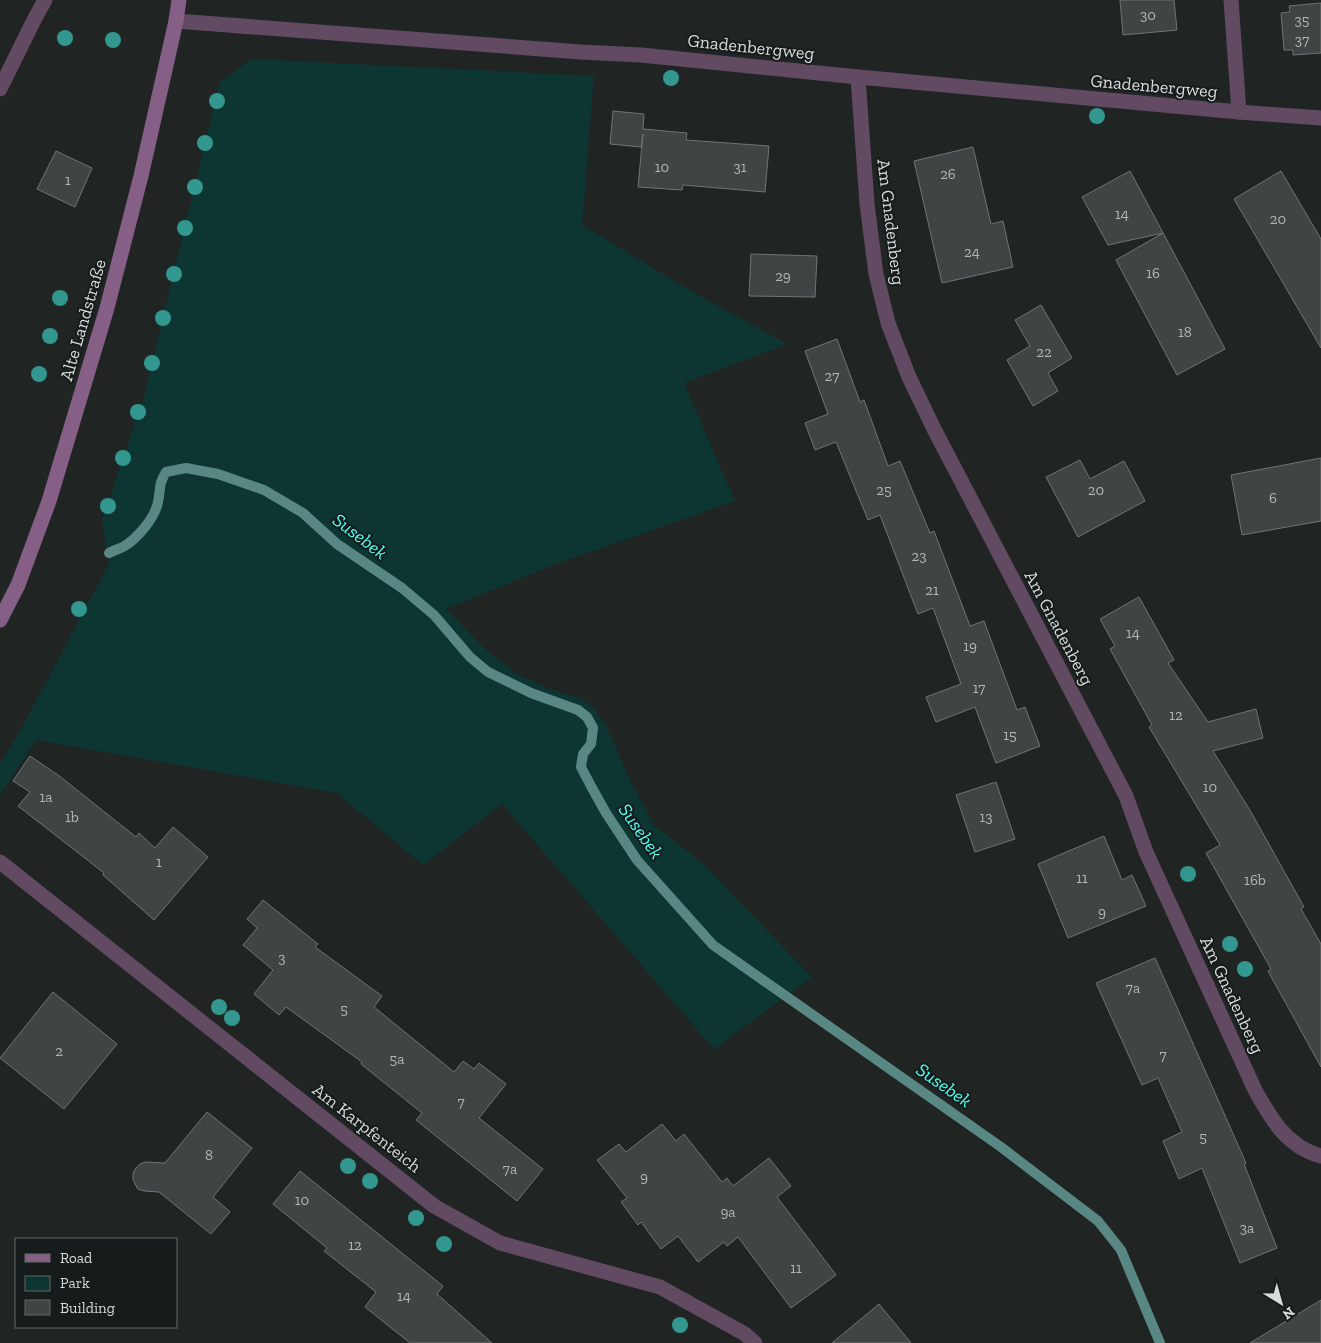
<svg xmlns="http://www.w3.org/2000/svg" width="1321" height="1343" font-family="'Zilla Slab',serif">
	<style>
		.green { fill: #0d3531 }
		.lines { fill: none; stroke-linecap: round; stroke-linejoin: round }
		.stream { stroke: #598884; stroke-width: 10 }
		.building { fill: #3f4544; stroke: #6e7574 }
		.minor { stroke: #624a63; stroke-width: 15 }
		.secondary { stroke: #855f86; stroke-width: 15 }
		.tree { fill: #32978f }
		.labels { text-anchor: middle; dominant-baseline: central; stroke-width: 4; stroke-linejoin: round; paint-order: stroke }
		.number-label { font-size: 15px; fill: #b2b6b5 }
		.street-label { font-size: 18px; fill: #d8dbdb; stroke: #161c1b }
		.water-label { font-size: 19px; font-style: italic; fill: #4ffff1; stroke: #161c1b }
	</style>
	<rect width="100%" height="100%" fill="#202524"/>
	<polygon class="green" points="252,59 594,76 582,225 684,287 787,344 684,383 735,501 548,567 446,609 486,650 520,676 550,689 582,699 595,710 607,727 628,776 655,827 666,834 702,863 812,977 714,1049 502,804 423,865 337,793 36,740 0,795 0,764 22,727 109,564 102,520 144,396 220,82"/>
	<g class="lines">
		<path class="stream" d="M109,553c4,-2 9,-4 14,-6 14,-8 32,-29 35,-45 3,-14 0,-17 8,-30l20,-4 32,6 46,16 39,23 34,31 65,44 32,27 36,42 18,15 43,21 47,17 9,7 6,11 -2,16 -8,10 -2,13 11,21 14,25 31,47 76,85 288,202 97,74 23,29 39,93"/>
	</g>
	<g class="building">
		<polygon points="1120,0 1174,0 1177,30 1123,35"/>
		<polygon points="1321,3 1321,53 1293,55 1293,50 1284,50 1281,13 1290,12 1289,6"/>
		<polygon points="613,111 644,114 643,129 687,133 686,140 769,146 765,192 683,185 682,190 638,187 643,134 641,147 610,144"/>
		<polygon points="973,147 991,224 1003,221 1013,267 942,283 914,161"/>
		<polygon points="56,151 92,168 75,207 37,189"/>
		<polygon points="1130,171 1225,349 1177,375 1116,260 1163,233 1108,245 1082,197"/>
		<polygon points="1281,171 1321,239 1321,348 1234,199"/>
		<polygon points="751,254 817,256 815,297 749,296"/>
		<polygon points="1041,305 1072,358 1048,373 1058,391 1033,406 1007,360 1030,346 1015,320"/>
		<polygon points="837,339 860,402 864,400 888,466 900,461 930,533 934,531 970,626 984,621 1017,710 1025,707 1040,746 996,763 975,707 936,722 926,697 961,684 933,608 918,614 880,515 868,520 836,442 815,450 805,423 828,414 805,351"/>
		<polygon points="1321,458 1321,521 1242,535 1231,475"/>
		<polygon points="1080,460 1090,479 1124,461 1145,501 1078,537 1046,477"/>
		<polygon points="1139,597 1174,660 1168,663 1208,722 1256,709 1263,738 1213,751 1251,812 1304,907 1301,909 1321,944 1321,1067 1268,971 1271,969 1206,853 1220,845 1149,727 1152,725 1110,649 1115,646 1100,619"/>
		<polygon points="30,756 58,775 136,837 139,833 155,848 173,827 208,857 154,920 103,875 104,873 18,806 30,792 13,781"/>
		<polygon points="996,782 1015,839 975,852 956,795"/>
		<polygon points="1104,836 1122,880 1132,875 1146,906 1068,938 1038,864"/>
		<polygon points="263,900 318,944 315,947 382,996 374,1007 454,1072 463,1061 474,1069 479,1063 506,1084 479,1118 543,1169 517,1201 416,1120 422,1113 361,1064 362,1062 286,1007 279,1015 254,994 273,970 243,945 257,928 247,919"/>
		<polygon points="1155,958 1246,1163 1244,1164 1277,1248 1240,1263 1202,1168 1179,1179 1163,1141 1182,1132 1158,1078 1142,1085 1096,983"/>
		<polygon points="53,992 117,1044 64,1109 0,1058"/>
		<polygon points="207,1112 252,1148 213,1197 230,1212 211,1234 159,1192 144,1191 138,1189 135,1184 133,1179 133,1173 136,1168 140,1164 145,1162 165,1163"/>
		<polygon points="662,1124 676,1141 684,1134 722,1182 727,1178 733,1186 769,1158 791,1186 777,1197 836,1275 791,1308 738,1237 727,1246 724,1242 698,1262 678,1236 661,1249 641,1222 638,1225 621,1202 627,1198 597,1160 619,1144 626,1152"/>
		<polygon points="300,1171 443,1286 437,1294 492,1343 410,1343 365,1307 376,1292 324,1251 327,1248 273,1204"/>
		<polygon points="1321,1300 1321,1343 1250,1343"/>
		<polygon points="879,1304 911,1343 832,1343"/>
	</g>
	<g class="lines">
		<g class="minor">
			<polyline points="1231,0 1239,112"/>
			<polyline points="176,21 581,52 641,55 858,77 1239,112 1321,118"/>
			<path d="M858,77l9,127 9,70 12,49 21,54 25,52 192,367 20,56 109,238c16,29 32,57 66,66"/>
			<polyline points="0,89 34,20 45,0"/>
			<polyline points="0,862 434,1206 500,1243 660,1287 745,1334 755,1343"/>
		</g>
		<polyline class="secondary" points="0,620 18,585 49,501 107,308 141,176 176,21 179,0"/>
	</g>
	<g class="tree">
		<circle cx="65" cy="38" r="8"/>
		<circle cx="113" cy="40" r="8"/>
		<circle cx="671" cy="78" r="8"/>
		<circle cx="217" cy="101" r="8"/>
		<circle cx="1097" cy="116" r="8"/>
		<circle cx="205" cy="143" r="8"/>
		<circle cx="195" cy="187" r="8"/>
		<circle cx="185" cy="228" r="8"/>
		<circle cx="174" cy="274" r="8"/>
		<circle cx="60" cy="298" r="8"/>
		<circle cx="163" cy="318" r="8"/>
		<circle cx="50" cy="336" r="8"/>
		<circle cx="152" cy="363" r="8"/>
		<circle cx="39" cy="374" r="8"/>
		<circle cx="138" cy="412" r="8"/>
		<circle cx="123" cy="458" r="8"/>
		<circle cx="108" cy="506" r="8"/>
		<circle cx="79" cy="609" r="8"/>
		<circle cx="1188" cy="874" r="8"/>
		<circle cx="1230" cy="944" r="8"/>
		<circle cx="1245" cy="969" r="8"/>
		<circle cx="219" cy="1007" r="8"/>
		<circle cx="232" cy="1018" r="8"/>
		<circle cx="348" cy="1166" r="8"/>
		<circle cx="370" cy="1181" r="8"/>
		<circle cx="416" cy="1218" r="8"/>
		<circle cx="444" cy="1244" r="8"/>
		<circle cx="680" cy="1325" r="8"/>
	</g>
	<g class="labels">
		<g class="number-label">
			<text x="1148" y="15">30</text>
			<text x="1302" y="20">35</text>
			<text x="1302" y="40">37</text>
			<text x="662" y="167">10</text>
			<text x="740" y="167">31</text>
			<text x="948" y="174">26</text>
			<text x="68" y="180">1</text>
			<text x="1122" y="214">14</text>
			<text x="1278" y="219">20</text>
			<text x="972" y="252">24</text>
			<text x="1153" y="273">16</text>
			<text x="783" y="276">29</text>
			<text x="1185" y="332">18</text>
			<text x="1044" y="352">22</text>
			<text x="832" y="376">27</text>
			<text x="884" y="490">25</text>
			<text x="1096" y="490">20</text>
			<text x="1273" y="498">6</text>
			<text x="919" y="556">23</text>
			<text x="932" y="590">21</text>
			<text x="1133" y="633">14</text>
			<text x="970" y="646">19</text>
			<text x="979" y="688">17</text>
			<text x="1176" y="715">12</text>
			<text x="1010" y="735">15</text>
			<text x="1210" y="787">10</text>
			<text x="46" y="797">1a</text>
			<text x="72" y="817">1b</text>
			<text x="986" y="817">13</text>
			<text x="159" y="862">1</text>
			<text x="1082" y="878">11</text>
			<text x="1255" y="880">16b</text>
			<text x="1102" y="912">9</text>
			<text x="282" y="958">3</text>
			<text x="1133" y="988">7a</text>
			<text x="344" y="1009">5</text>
			<text x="59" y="1051">2</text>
			<text x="1163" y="1055">7</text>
			<text x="397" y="1059">5a</text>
			<text x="461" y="1102">7</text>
			<text x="1203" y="1137">5</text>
			<text x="209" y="1155">8</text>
			<text x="510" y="1169">7a</text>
			<text x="644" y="1177">9</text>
			<text x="302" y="1200">10</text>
			<text x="728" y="1212">9a</text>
			<text x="1247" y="1228">3a</text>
			<text x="355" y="1245">12</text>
			<text x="796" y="1268">11</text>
			<text x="404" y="1296">14</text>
		</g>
		<g class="street-label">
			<text transform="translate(751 47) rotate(6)">Gnadenbergweg</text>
			<text transform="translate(1154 86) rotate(5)">Gnadenbergweg</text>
			<text transform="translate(891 222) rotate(83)">Am Gnadenberg</text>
			<text transform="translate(83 320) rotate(-74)">Alte Landstraße</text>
			<text transform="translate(1059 628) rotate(62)">Am Gnadenberg</text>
			<text transform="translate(1232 995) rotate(65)">Am Gnadenberg</text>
			<text transform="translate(367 1128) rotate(38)">Am Karpfenteich</text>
		</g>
		<g class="water-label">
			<text transform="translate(360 536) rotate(37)">Susebek</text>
			<text transform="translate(641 831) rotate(55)">Susebek</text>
			<text transform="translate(944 1085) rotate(35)">Susebek</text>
		</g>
	</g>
	<rect x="15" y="1238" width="162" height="90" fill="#161c1b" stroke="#646868"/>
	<rect x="25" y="1254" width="25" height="8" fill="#855f86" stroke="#646868"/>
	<text x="60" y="1263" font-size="15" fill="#d8dbdb">Road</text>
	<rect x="25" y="1276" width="25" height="15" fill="#0d3531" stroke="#646868"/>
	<text x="60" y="1288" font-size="15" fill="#d8dbdb">Park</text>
	<rect x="25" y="1300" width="25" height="15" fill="#3f4544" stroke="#646868"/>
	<text x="60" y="1313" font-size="15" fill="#d8dbdb">Building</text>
	<g transform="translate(1281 1303) rotate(143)" stroke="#161c1b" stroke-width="4" paint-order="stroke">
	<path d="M0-4L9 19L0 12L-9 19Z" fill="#d8dbdb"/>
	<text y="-8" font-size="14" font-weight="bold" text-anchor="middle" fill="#d8dbdb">N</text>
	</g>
</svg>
